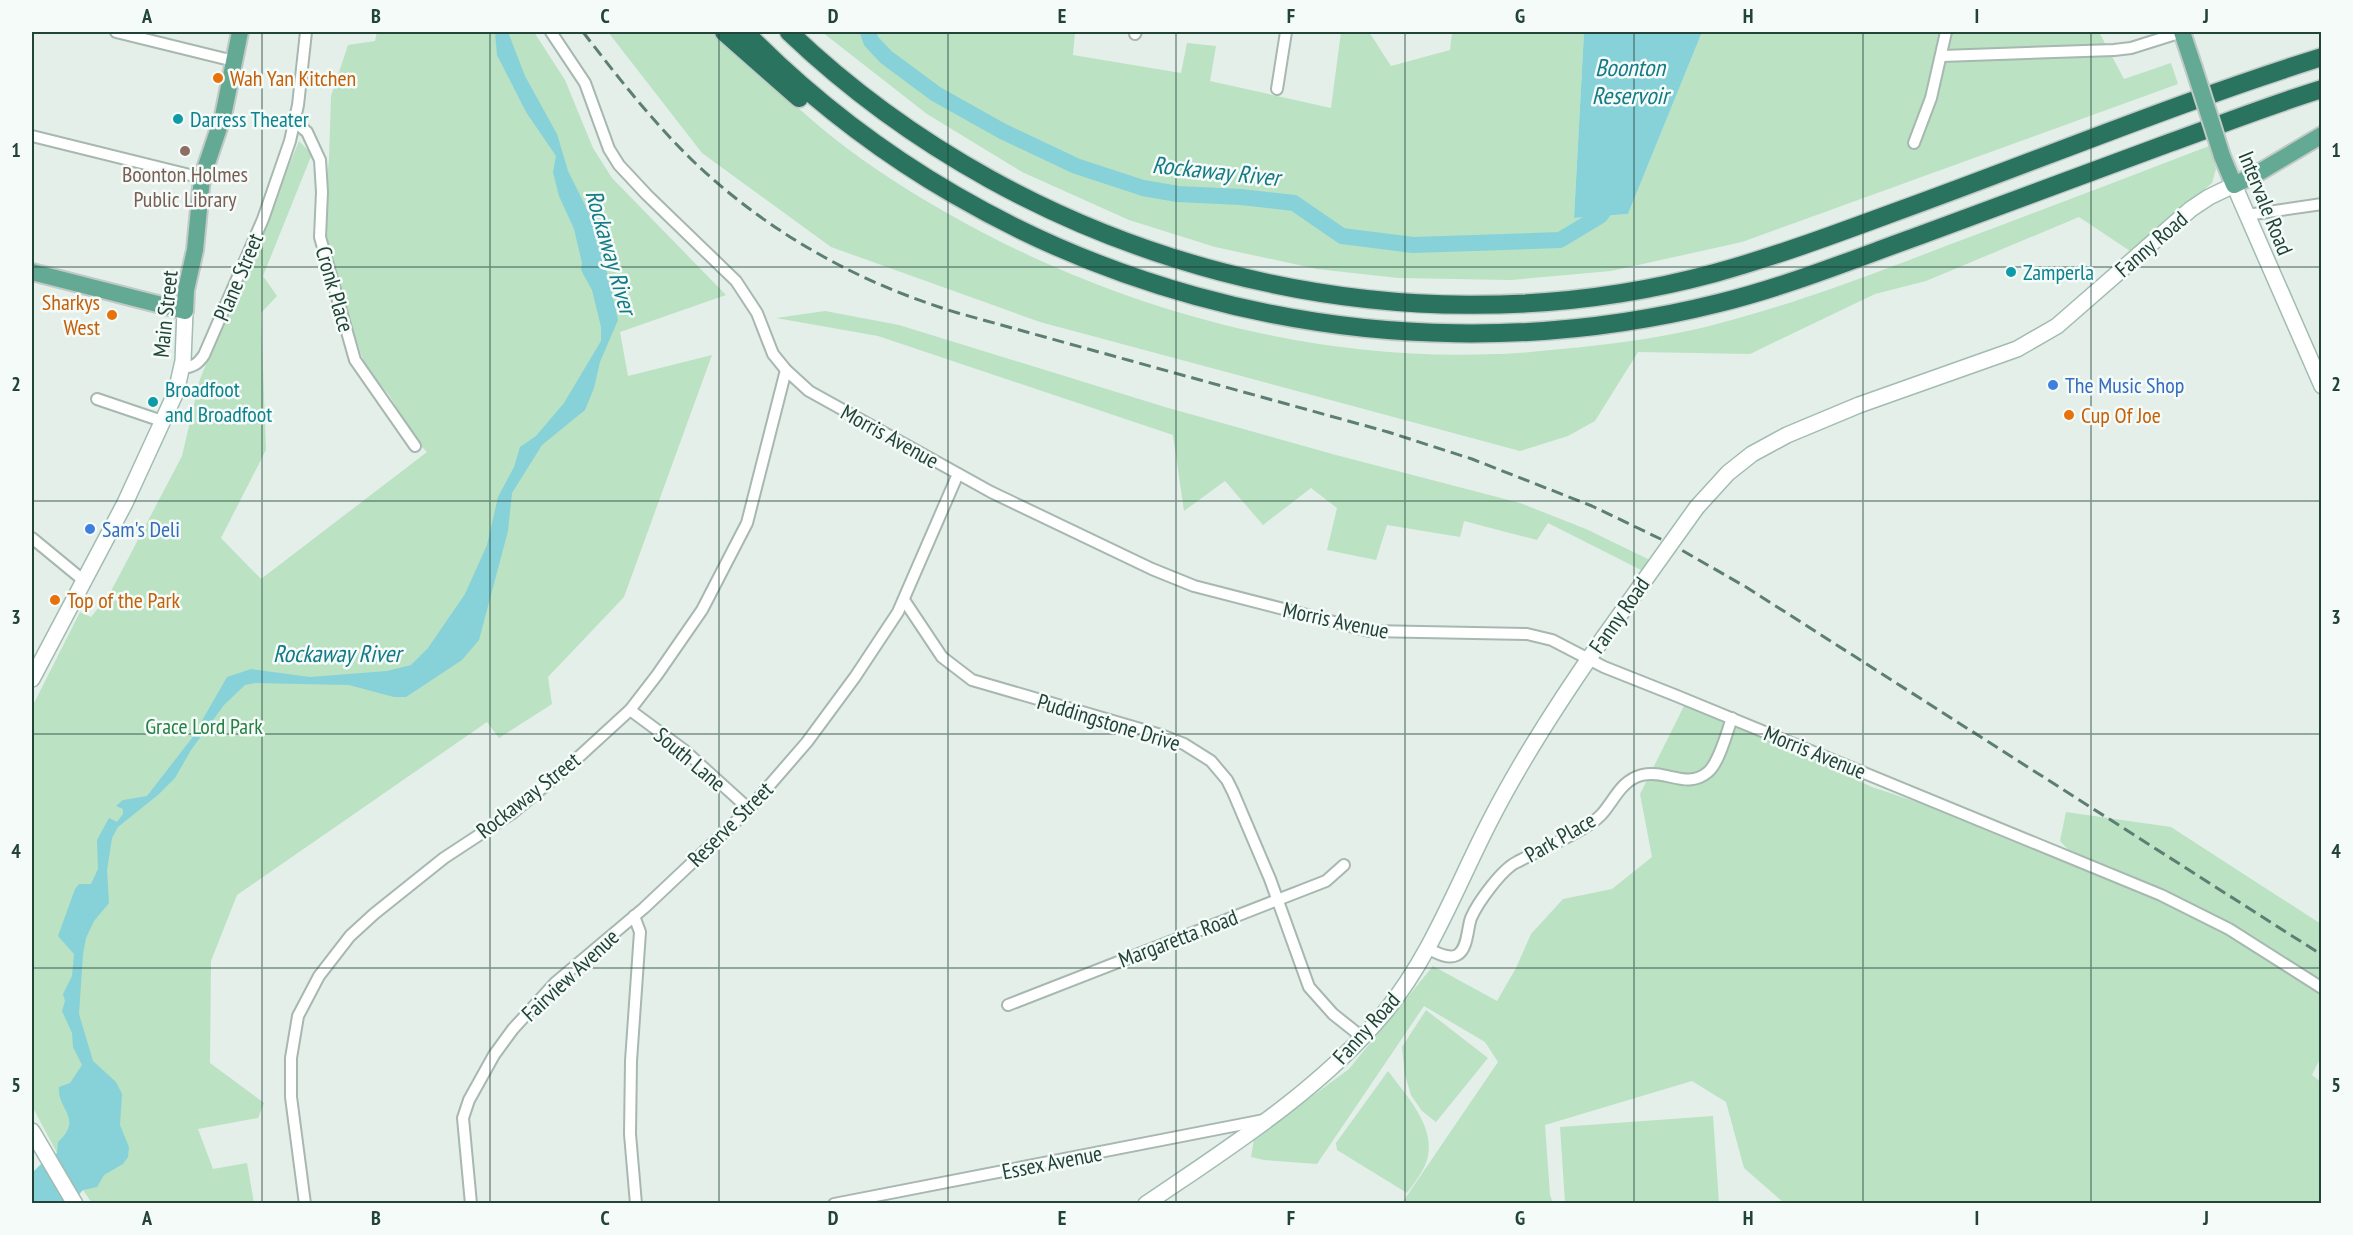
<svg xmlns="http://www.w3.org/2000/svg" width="2353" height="1235" font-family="'PT Sans Narrow',sans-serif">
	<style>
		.green { fill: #bbe2c3 }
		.water { fill: #87d1d9 }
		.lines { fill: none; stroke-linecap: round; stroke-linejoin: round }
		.river { stroke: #87d1d9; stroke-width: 16 }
		.street-casing { stroke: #a6b8b0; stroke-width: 14 }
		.secondary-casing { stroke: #a1bcb1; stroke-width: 18 }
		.primary-casing { stroke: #c1cac7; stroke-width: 20 }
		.highway-casing { stroke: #c1cac7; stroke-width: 21 }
		.street { stroke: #fff; stroke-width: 10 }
		.secondary { stroke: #fff; stroke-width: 15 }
		.primary { stroke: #64a993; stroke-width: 16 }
		.highway { stroke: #29735f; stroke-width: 18 }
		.rail { stroke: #5c7e73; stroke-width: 3; stroke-dasharray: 12 6; stroke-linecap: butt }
		.secondary-bridge-casing { stroke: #a1bcb1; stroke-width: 18; stroke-linecap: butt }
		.primary-bridge-casing { stroke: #c1cac7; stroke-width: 20; stroke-linecap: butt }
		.secondary-bridge { stroke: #fff; stroke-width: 15 }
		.primary-bridge { stroke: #64a993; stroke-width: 16 }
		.grid { fill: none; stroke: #214338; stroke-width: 1.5; stroke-opacity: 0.55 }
		.food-dot { fill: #e8710a; stroke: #f5fbf8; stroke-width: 2 }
		.culture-dot { fill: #0f9aa8; stroke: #f5fbf8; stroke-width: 2 }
		.education-dot { fill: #8d6e63; stroke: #f5fbf8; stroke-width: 2 }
		.shop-dot { fill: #3f7fe0; stroke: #f5fbf8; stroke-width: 2 }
		.labels { text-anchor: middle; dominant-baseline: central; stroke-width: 5; stroke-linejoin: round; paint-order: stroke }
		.food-label { font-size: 22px; fill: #c56008; stroke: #f5fbf8; text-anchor: start }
		.culture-label { font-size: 22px; fill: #0d838f; stroke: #f5fbf8; text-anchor: start }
		.education-label { font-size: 22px; fill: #785e54; stroke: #f5fbf8 }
		.street-label { font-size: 22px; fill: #214338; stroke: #f5fbf8 }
		.shop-label { font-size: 22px; fill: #366cbe; stroke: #f5fbf8; text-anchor: start }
		.park-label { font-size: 22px; fill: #267f43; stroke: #f5fbf8 }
		.water-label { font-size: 24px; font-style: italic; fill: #137a86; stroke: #f5fbf8 }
		.neatline { fill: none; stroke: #214338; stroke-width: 2 }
		.grid-label { font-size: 20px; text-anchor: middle; font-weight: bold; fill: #214338 }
	</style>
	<rect width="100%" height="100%" fill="#e4efe9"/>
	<g class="green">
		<polygon points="377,32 534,32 565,80 593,148 612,178 726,295 620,332 628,376 712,355 624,597 548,677 552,704 499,738 487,722 237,895 211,961 210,1063 264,1103 258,1118 198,1129 213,1169 247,1163 254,1203 92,1203 57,1153 32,1106 32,707 80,612 91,617 110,593 182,456 200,379 299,141 312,154 263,276 277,296 261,313 266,450 221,538 261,579 427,452 418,443 389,395 366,368 330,264 324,207 329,159 331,96 348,45 375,41"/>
		<path d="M608,32h109c50,48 101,98 159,137 179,121 403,194 620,185 22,0 43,-3 65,-5 46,-4 91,-10 136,-20 88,-21 171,-53 254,-85 86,-32 172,-65 258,-98l7,23 -4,14 -82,68 -51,-34 -153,64 -51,13 -125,60 -112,-2 -43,69 -27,15 -48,15 -480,-129 -209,-75 -129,-94z"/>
		<polygon points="822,32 1075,32 1073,55 1181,73 1187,43 1216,46 1210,81 1331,108 1341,32 1369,32 1391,66 1450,50 1452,32 1584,32 1574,218 1628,214 1702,32 2099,32 2124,79 2171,63 2178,84 1742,242 1611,271 1511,280 1398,278 1317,269 1215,247 1129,220 1022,172 927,114"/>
		<polygon points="825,311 899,325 1165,407 1336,455 1520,503 1586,529 1652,561 1645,572 1548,523 1537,540 1464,521 1460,537 1387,525 1376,560 1327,550 1337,508 1311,488 1263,525 1225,481 1184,511 1173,435 878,336 776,318"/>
		<polygon points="1687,700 1872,787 1920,803 1929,792 2084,866 2060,841 2066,812 2171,827 2321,924 2321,1057 2312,1075 2321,1082 2321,1203 1784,1203 1744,1168 1726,1102 1692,1081 1545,1125 1550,1195 1553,1203 1402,1203 1498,1062 1485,1042 1424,1006 1317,1164 1264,1160 1251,1157 1254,1139 1349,1069 1433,966 1497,1001 1516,968 1531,934 1563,899 1612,889 1652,857 1640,794"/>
		<polygon points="1426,1010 1488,1058 1436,1122 1422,1111 1411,1095 1405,1075 1402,1047"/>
		<path d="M1388,1071c18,24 49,57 39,89 -4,12 -12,22 -20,33l-70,-43 -1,-7z"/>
		<polygon points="1713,1116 1719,1203 1565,1203 1560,1127"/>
	</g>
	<g class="water">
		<path d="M495,32h13l17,44 32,58 11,37 23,46 18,62 9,41 -18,42 -6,26 -9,22 -43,35 -30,48 -4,38 -29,109 -17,20 -56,37h-12l-45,-12 -94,-2 -10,2 -21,20 -33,45 -16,28 -16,16 -41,33 -6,11 -5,32 2,33 -15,18 -8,17 -3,16 -4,60 14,47 23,21 6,12 -2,31 9,22 -1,10 -5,7 -19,11 -7,12 -14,3 -12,13 -39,1v-31l15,-15 10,-5 1,-11c26,-24 -1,-32 1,-55l11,-4 12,-18 -9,-18 -1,-14 -10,-22 3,-10 -2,-7 9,-18 2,-22 -16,-18 17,-47 4,-5h12l7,-15 -1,-29 12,-22 8,4 6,-8v-5l-7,-3 7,-6 24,-4 45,-58 35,-61 24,-8 59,8 77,-6 24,-6 17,-17 37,-54 22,-49 11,-48 16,-30 6,-20 16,-11 28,-33 37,-62v-14l-9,-37 -11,-20 1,-7 -8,-34 -15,-33 -6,-24 3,-16 -30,-44 -29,-57z"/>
		<polygon points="1584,32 1702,32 1628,214 1574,218"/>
	</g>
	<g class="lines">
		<polyline class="river" points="868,32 871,41 886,57 936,94 1002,131 1076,166 1143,188 1178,194 1241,197 1294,203 1342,236 1413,245 1560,240 1600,216 1613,199"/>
		<g class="street-casing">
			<g id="street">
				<polyline points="116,32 234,61"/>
				<polyline points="551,32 585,83 609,149 619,165 647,195 736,281 757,313 773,354 786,370 809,391 991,492 1152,569 1194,586 1369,631 1527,634 1552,640 1604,667 1677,696 2161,895 2229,929 2322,988"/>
				<polyline points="1135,34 1136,32"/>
				<polyline points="1942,56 2114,50 2131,48 2182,32"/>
				<polyline points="1277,89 1286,32"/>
				<polyline points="295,122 307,132 320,160 322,192 320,237 355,360 415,446"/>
				<polyline points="32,136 202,178"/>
				<polyline points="1914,143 1931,98 1946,32"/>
				<polyline points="2247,215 2322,204"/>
				<path d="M182,368c11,-1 16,-4 22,-13l59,-136 27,-78 8,-36 8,-73"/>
				<polyline points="97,399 162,421"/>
				<polyline points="32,538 83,580"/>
				<polyline points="904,600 942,657 972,680 1161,735 1184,744 1211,761 1227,780 1233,792 1270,879 1309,987 1333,1014 1362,1037"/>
				<polyline points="630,710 684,750 749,809"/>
				<polyline points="634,916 640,932 631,1061 630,1134 636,1204"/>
				<path d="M1427,948c8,4 21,12 30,7 11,-6 10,-26 14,-37 7,-16 31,-49 46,-56 20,-11 69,-31 84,-47 13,-14 20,-35 41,-40 24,-6 45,15 66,-3 11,-9 19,-40 24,-54"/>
				<polyline points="1008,1005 1326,881 1344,865"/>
				<polyline points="305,1204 291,1097 291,1058 298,1016 319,976 350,936 374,914 444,858 511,814 570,765 630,710 657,675 702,610 747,523 786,370"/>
				<polyline points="471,1204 463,1118 469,1100 494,1055 513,1029 556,982 644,908 749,809 807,742 855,677 898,612 958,474"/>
				<polyline points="834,1204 1264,1120"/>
			</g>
		</g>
		<g class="secondary-casing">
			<g id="secondary">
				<polyline points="1697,507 1728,473 1752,454 1787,435 1859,405 2017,349 2057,326 2191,209 2209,197 2234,185 2322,386"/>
				<polyline points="32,679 125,503 176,392 183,361 185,311"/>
				<polyline points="32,1131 75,1204"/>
				<path d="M1146,1204c85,-58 173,-113 239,-192 47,-57 73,-130 107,-195 32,-62 72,-123 112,-180"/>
			</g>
		</g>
		<g class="primary-casing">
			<g id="primary">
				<polyline points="2182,32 2194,68"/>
				<polyline points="2222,156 2234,185 2258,173 2322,135"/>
				<polyline points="32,272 185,311 186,290 195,250 202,178 223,116 240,32"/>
			</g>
		</g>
		<g class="highway-casing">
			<g id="highway">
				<polyline points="724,32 799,98"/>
				<path d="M745,32c251,256 627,358 974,271 69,-17 135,-44 202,-68 80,-30 160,-59 240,-89 53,-19 106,-40 161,-57"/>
				<path d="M789,32c241,230 602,329 926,241 58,-16 115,-37 172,-58 145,-52 288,-112 435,-158"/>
			</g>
		</g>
		<use href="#street" class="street"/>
		<use href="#secondary" class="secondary"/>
		<use href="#primary" class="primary"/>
		<use href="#highway" class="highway"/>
		<path class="rail" d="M583,32c34,44 69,89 109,128 75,72 166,123 266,153l430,119 84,27 120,47 79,38 75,43 576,368"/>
		<g class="secondary-bridge-casing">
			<polyline id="secondary-bridge" points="1604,637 1697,507"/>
		</g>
		<g class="primary-bridge-casing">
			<polyline id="primary-bridge" points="2194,68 2222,156"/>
		</g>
		<use href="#secondary-bridge" class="secondary-bridge"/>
		<use href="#primary-bridge" class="primary-bridge"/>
	</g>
	<path class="grid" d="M262,32v1172M490,32v1172M719,32v1172M948,32v1172M1176,32v1172M1405,32v1172M1634,32v1172M1863,32v1172M2091,32v1172M32,267h2290M32,501h2290M32,734h2290M32,968h2290"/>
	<g class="food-dot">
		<circle cx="218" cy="78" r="6"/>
		<circle cx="112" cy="315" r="6"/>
		<circle cx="2069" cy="415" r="6"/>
		<circle cx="55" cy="600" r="6"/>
	</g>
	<g class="culture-dot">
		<circle cx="178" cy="119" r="6"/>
		<circle cx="2011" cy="272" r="6"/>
		<circle cx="153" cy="402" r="6"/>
	</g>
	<circle class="education-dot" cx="185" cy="151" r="6"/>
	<g class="shop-dot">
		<circle cx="2053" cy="385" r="6"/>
		<circle cx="90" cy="529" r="6"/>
	</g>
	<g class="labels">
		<g class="food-label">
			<text x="230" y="78">Wah Yan Kitchen</text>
			<text x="100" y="302" text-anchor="end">Sharkys<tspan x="100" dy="25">West</tspan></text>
			<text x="2081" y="415">Cup Of Joe</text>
			<text x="67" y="600">Top of the Park</text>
		</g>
		<g class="culture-label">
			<text x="190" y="119">Darress Theater</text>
			<text x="2023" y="272">Zamperla</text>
			<text x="165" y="389">Broadfoot<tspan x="165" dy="25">and Broadfoot</tspan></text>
		</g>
		<g class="education-label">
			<text x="185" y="174">Boonton Holmes<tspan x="185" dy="25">Public Library</tspan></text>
		</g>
		<g class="street-label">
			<text transform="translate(2266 203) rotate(68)">Intervale Road</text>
			<text transform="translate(2151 244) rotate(-41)">Fanny Road</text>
			<text transform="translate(238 277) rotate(-67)">Plane Street</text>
			<text transform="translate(335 289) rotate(74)">Cronk Place</text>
			<text transform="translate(165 314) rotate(-84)">Main Street</text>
			<text transform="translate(890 436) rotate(29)">Morris Avenue</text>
			<text transform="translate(1619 615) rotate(-55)">Fanny Road</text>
			<text transform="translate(1336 620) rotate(12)">Morris Avenue</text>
			<text transform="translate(1109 722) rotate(17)">Puddingstone Drive</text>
			<text transform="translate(1815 752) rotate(22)">Morris Avenue</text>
			<text transform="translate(690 759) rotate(40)">South Lane</text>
			<text transform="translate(528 795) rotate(-38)">Rockaway Street</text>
			<text transform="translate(730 824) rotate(-45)">Reserve Street</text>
			<text transform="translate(1560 837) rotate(-30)">Park Place</text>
			<text transform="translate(1178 938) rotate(-21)">Margaretta Road</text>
			<text transform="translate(570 975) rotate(-43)">Fairview Avenue</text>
			<text transform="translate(1366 1028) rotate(-48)">Fanny Road</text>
			<text transform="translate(1052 1162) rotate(-11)">Essex Avenue</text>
		</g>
		<g class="shop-label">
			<text x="2065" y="385">The Music Shop</text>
			<text x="102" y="529">Sam's Deli</text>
		</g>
		<g class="park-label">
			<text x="204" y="726">Grace Lord Park</text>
		</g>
		<g class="water-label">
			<text x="1630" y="67">Boonton<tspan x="1630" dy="28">Reservoir</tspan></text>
			<text transform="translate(1216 171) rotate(6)">Rockaway River</text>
			<text transform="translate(611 252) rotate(74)">Rockaway River</text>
			<text x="337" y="653">Rockaway River</text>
		</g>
	</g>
	<rect width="2353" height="1235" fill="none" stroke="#f5fbf8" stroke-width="66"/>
	<rect x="33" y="33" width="2287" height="1169" class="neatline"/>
	<g class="grid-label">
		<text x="147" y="23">A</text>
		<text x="376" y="23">B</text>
		<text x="605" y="23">C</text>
		<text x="833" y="23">D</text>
		<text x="1062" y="23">E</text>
		<text x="1291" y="23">F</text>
		<text x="1520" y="23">G</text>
		<text x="1748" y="23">H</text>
		<text x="1977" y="23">I</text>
		<text x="2206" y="23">J</text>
		<text x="16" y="157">1</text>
		<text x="2336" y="157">1</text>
		<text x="16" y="391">2</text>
		<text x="2336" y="391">2</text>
		<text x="16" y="624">3</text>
		<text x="2336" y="624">3</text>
		<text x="16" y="858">4</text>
		<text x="2336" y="858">4</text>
		<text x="16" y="1092">5</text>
		<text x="2336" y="1092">5</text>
		<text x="147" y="1225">A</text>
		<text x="376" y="1225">B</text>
		<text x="605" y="1225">C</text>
		<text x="833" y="1225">D</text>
		<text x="1062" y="1225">E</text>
		<text x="1291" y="1225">F</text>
		<text x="1520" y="1225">G</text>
		<text x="1748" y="1225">H</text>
		<text x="1977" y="1225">I</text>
		<text x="2206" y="1225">J</text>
	</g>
</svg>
